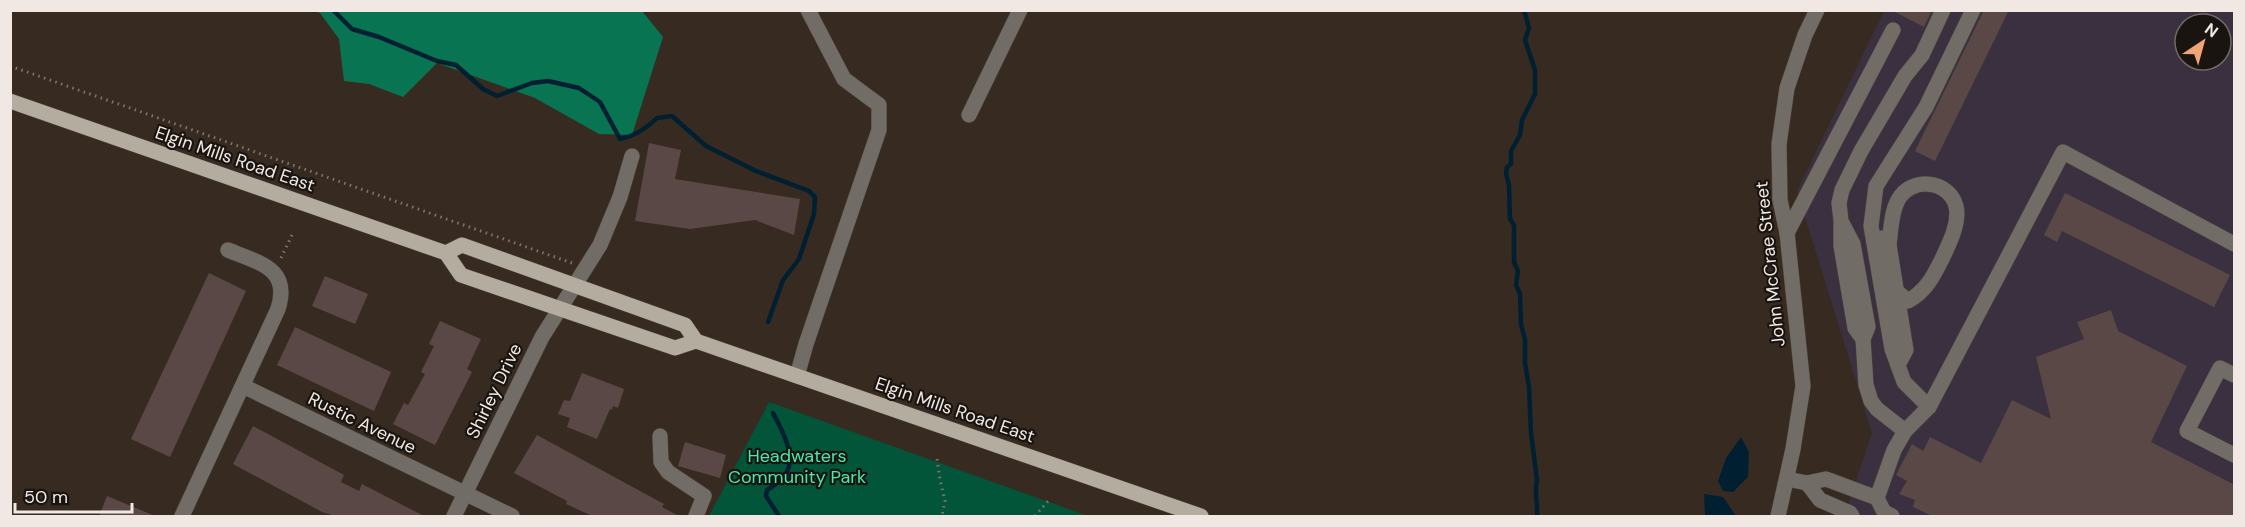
<svg xmlns="http://www.w3.org/2000/svg" width="2245" height="527" font-family="'DM Sans',sans-serif">
	<style>
		.industrial { fill: #3b303f; fill-rule: evenodd }
		.green { fill: #03553a }
		.forest { fill: #097451 }
		.water { fill: #002032 }
		.lines { fill: none; stroke-linecap: round; stroke-linejoin: round }
		.stream { stroke: #002032; stroke-width: 4.5 }
		.building { fill: #5a4846 }
		.minor-casing { stroke: #51453c; stroke-width: 16 }
		.major-casing { stroke: #51453c; stroke-width: 16 }
		.path { stroke: #81756e; stroke-width: 3; stroke-dasharray: 1.5 4.5; stroke-linecap: butt }
		.minor { stroke: #716d66; stroke-width: 15 }
		.major { stroke: #b4ac9e; stroke-width: 15 }
		.labels { text-anchor: middle; dominant-baseline: central; stroke-width: 4.5; stroke-linejoin: round; paint-order: stroke }
		.street-label { font-size: 18px; fill: #f1e8e3; stroke: #1a1410 }
		.park-label { font-size: 18px; fill: #46e9ac; stroke: #1a1410 }
	</style>
	<rect width="100%" height="100%" fill="#372a21"/>
	<path class="industrial" d="M1884,11h350v505h-390l28,-83 -75,-242zM2185,24h36v36h-36z"/>
	<polygon class="green" points="769,402 1088,516 709,516"/>
	<polygon class="forest" points="314,11 642,11 663,37 632,135 599,134 535,98 437,63 403,97 369,84 344,81 339,39 320,13"/>
	<g class="water">
		<polygon points="1741,437 1749,452 1748,477 1733,492 1723,491 1718,481 1726,458"/>
		<polygon points="1704,494 1723,497 1736,516 1705,516"/>
	</g>
	<g class="lines">
		<g class="stream">
			<path d="M333,10l19,19 27,8 58,24 19,4 27,24 14,7 35,-13 16,-2 31,7 21,14 20,37c15,-3 26,-10 37,-21l15,-2 34,30 50,25 53,20 6,6 -1,17 -15,45 -16,21 -15,42"/>
			<path d="M1524,10l5,18 -4,12 10,30v24l-13,26 -2,15 -9,16v13l-4,3 -1,7 3,11 1,34 4,6v37l4,9 -2,14 4,9 1,30 4,16v23l4,24 2,46 6,47c-3,10 1,25 0,36"/>
			<path d="M773,413c9,17 27,48 9,66 -4,4 -10,8 -15,11l-1,6 13,20"/>
		</g>
	</g>
	<g class="building">
		<polygon points="1891,10 1932,10 1924,27"/>
		<polygon points="1984,10 2009,10 1935,161 1915,151"/>
		<polygon points="649,143 681,150 675,179 800,199 794,235 755,220 690,229 635,221"/>
		<polygon points="2065,193 2230,275 2214,307 2062,231 2057,242 2044,235"/>
		<polygon points="209,273 246,291 170,457 131,439"/>
		<polygon points="325,276 368,294 355,324 312,306"/>
		<polygon points="2111,310 2118,331 2187,366 2151,442 2235,485 2235,516 1932,516 1913,507 1915,500 1899,494 1907,481 1896,475 1912,444 1923,451 1930,437 1981,463 2012,400 2051,419 2036,357 2084,339 2077,322"/>
		<polygon points="440,321 481,339 467,369 472,372 435,445 393,424 404,403 408,405 425,374 421,372 434,346 429,344"/>
		<polygon points="295,327 391,372 374,411 277,365"/>
		<polygon points="582,373 624,389 618,408 613,406 612,410 610,409 597,439 567,427 570,418 558,414 564,400 570,401"/>
		<polygon points="253,426 344,475 341,482 359,491 362,484 424,516 335,516 322,512 233,464"/>
		<polygon points="537,435 664,504 662,507 679,516 592,516 566,504 567,501 514,473"/>
		<polygon points="685,442 726,455 720,478 678,466"/>
		<polygon points="107,496 155,516 99,516"/>
	</g>
	<g class="lines">
		<g class="minor-casing">
			<g id="minor">
				<polyline points="969,115 1020,10"/>
				<polyline points="1841,224 1841,246 1855,328 1863,339"/>
				<polyline points="1787,233 1893,30"/>
				<polyline points="1882,238 1889,245 1906,350 1898,365"/>
				<path d="M1889,245c2,-15 2,-32 9,-45 13,-24 51,-20 58,6 4,17 -7,38 -14,53 -9,18 -16,32 -34,42l-13,-11"/>
				<polyline points="2234,375 2220,368 2187,431 2234,455"/>
				<polyline points="797,376 806,344 879,130 879,105 844,79 808,10"/>
				<polyline points="243,386 512,516"/>
				<polyline points="1929,407 1904,382 1892,349 1871,226 1876,186 1926,107 1973,10"/>
				<polyline points="1905,431 1877,409 1871,401 1866,385 1863,339 1868,327 1853,244 1841,221 1839,203 1842,190 1861,151 1905,76 1922,55 1943,10"/>
				<polyline points="660,436 661,462 668,472 704,496 696,516"/>
				<polyline points="1787,479 1807,483 1826,479 1877,498"/>
				<polyline points="1807,483 1820,500 1850,513 1852,516"/>
				<path d="M182,516l96,-207c13,-41 -19,-46 -50,-59"/>
				<polyline points="454,516 542,337 600,245 620,197 632,156"/>
				<polyline points="1778,516 1793,449 1803,386 1787,233 1780,200 1779,144 1787,88 1805,35 1817,10"/>
				<polyline points="1892,516 1884,512 1877,498 1894,450 1905,431 1929,407 2063,152 2234,244"/>
			</g>
		</g>
		<g class="major-casing">
			<g id="major">
				<polyline points="10,101 446,253 461,275 675,348 696,341"/>
				<polyline points="446,253 462,245 685,325 696,341 1201,516"/>
			</g>
		</g>
		<g class="path">
			<polyline points="10,66 572,263"/>
			<polyline points="281,258 292,235"/>
			<polyline points="937,459 940,480 945,501 942,516"/>
			<polyline points="1035,516 1049,500"/>
		</g>
		<use href="#minor" class="minor"/>
		<use href="#major" class="major"/>
	</g>
	<g class="labels">
		<g class="street-label">
			<text transform="translate(235 159) rotate(19)">Elgin Mills Road East</text>
			<text transform="translate(1770 264) rotate(-96)">John McCrae Street</text>
			<text transform="translate(494 391) rotate(-64)">Shirley Drive</text>
			<text transform="translate(955 410) rotate(19)">Elgin Mills Road East</text>
			<text transform="translate(362 423) rotate(26)">Rustic Avenue</text>
		</g>
		<g class="park-label">
			<text x="797" y="456">Headwaters<tspan x="797" dy="21">Community Park</tspan></text>
		</g>
	</g>
	<rect width="2245" height="527" fill="none" stroke="#f1e8e3" stroke-width="24"/>
	<g transform="translate(2203 42) rotate(36)"><circle r="28" fill="#1a1410" stroke="#706964" stroke-width="1.5"/>
	<path d="M0-4.5L10 22L0 15L-10 22Z" fill="#efa377"/>
	<text y="-9" font-size="16" font-weight="bold" text-anchor="middle" fill="#f1e8e3">N</text>
	</g>
	<path d="M15 503v9h117v-9" fill="none" stroke="#f1e8e3" stroke-width="3"/>
	<text x="24" y="503" font-size="18" fill="#f1e8e3" stroke="#1a1410" stroke-width="4.5" paint-order="stroke">50 m</text>
</svg>
